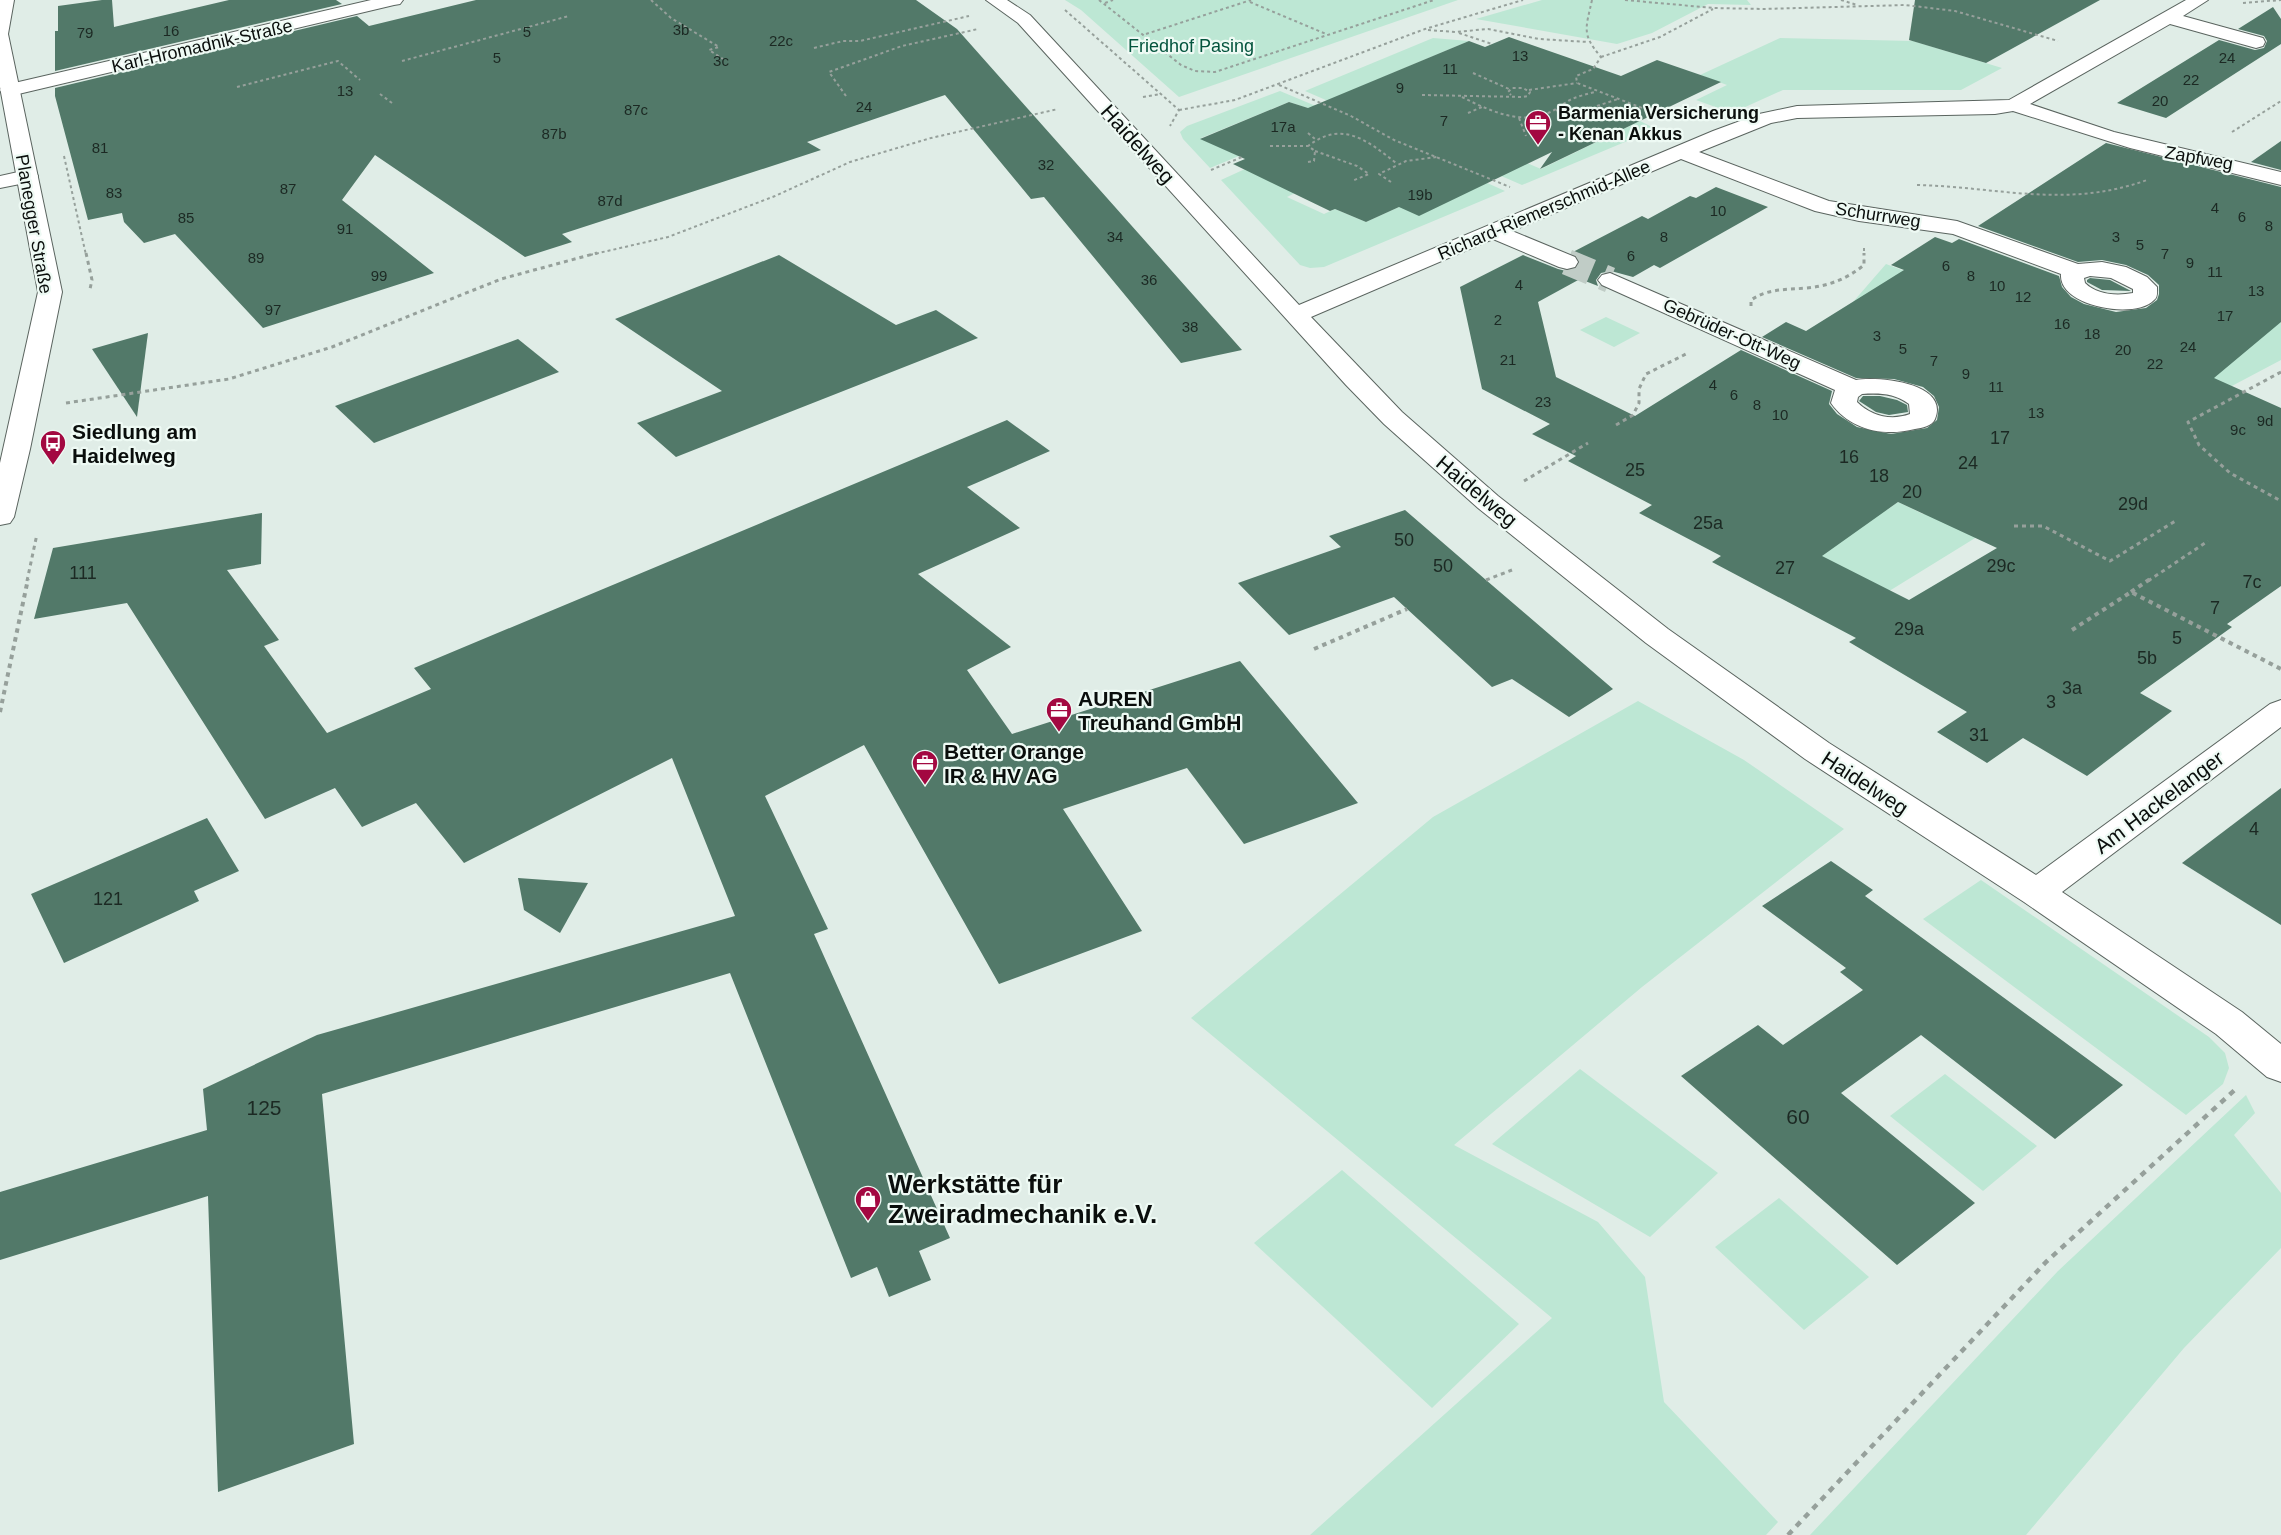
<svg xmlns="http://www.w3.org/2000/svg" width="2281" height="1535" font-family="Arial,sans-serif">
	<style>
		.green { fill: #bde7d4 }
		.building { fill: #527969; fill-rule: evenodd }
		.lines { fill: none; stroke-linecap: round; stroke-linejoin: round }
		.minor-tunnel { stroke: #c0ccc6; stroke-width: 26; stroke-dasharray: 26 13; stroke-linecap: butt }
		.minor-casing { stroke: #5a645f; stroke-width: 2 }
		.major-casing { stroke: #5a645f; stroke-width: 2 }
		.path-far3 { stroke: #96a09b; stroke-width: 2; stroke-dasharray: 3 3; stroke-linecap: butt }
		.path-far2 { stroke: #96a09b; stroke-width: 3; stroke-dasharray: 4 4; stroke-linecap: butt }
		.path-far1 { stroke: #96a09b; stroke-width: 4; stroke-dasharray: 4.5 4.5; stroke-linecap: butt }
		.path { stroke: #96a09b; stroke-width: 4.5; stroke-dasharray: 6 6; stroke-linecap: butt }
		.minor { fill: #fff; fill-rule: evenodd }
		.major { fill: #fff; fill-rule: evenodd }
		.labels { text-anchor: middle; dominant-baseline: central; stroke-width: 4.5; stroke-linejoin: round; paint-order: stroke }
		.far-number-label { font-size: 15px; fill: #1c2923 }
		.far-street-label { font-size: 18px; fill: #0a0e0c; stroke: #eefaf4 }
		.far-park-label { font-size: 18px; fill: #03543d; stroke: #eefaf4 }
		.far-poi-label { font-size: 18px; font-weight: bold; fill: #0a0e0c; stroke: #eefaf4; text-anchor: start }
		.number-label { font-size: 18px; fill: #1c2923 }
		.street-label { font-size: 21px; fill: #0a0e0c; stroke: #eefaf4 }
		.poi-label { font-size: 21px; font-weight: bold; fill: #0a0e0c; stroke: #eefaf4; text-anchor: start }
		.near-number-label { font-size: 21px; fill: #1c2923 }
		.near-poi-label { font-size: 26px; font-weight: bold; fill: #0a0e0c; stroke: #eefaf4; text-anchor: start }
	</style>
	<rect width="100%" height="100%" fill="#e0ede7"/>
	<g class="green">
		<polygon points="1065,0 1458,0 1179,97 1081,10"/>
		<polygon points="1542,0 1747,0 1751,5 1708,4 1652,33 1617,44 1476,19"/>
		<polygon points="1433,38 1469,41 1355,89 1541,169 1640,121 1656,129 1522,185 1305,91"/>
		<polygon points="1780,38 1913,41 2002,68 1961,90 1783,90 1732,113 1696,100 1727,85 1700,75"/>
		<polygon points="1280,91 1323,109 1317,111 1289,102 1201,138 1239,156 1210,168 1183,139 1180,132 1187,126"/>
		<polygon points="1447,165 1505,191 1324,267 1310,268 1300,265 1221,180 1245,169 1297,192 1287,197 1324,214 1335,209 1366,222 1399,207"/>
		<polygon points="1886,264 2016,313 2281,322 2281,360 2160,424 1886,593 1763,527 1623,428 1675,391 1772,435 1887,510 1898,502 1923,514 1939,502 2077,429 1883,314 1853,302"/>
		<polygon points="1606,317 1640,333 1614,347 1580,330"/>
		<polygon points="1638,701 1744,760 1844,829 1642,987 1454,1145 1598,1222 1645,1277 1664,1402 1778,1522 1766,1535 1310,1535 1552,1318 1191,1018 1433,817"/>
		<polygon points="1981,880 2209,1037 2225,1053 2229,1068 2223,1084 2186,1115 1923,919"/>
		<polygon points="1580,1069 1718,1173 1650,1237 1492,1144"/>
		<polygon points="1945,1074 2037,1146 1983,1191 1890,1116"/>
		<polygon points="2246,1095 2255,1113 2234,1135 2281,1193 2281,1248 2184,1348 2026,1535 1810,1535 2058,1271"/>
		<polygon points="1342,1170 1519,1324 1432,1408 1254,1243"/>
		<polygon points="1779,1198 1869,1277 1804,1330 1715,1247"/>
	</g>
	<g class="building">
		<polygon points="102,0 112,0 114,27 229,0 336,0 342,4 55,71 55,31 58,31 58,6"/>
		<polygon points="476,0 916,0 957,29 1242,350 1181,363 1044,197 1031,199 945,95 807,142 821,150 562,234 572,242 525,257 375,155 342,200 434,273 263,328 175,234 144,243 124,222 122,213 88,220 55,96 55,88 357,16 369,26"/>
		<polygon points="1915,0 2100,0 1986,63 1909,40"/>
		<polygon points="2273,7 2281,19 2281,44 2166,118 2117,103 2219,40 2255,50 2264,48 2267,41 2264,36 2238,29"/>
		<polygon points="1509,37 1621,76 1657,60 1721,82 1540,169 1552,152 1419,216 1399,207 1366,222 1335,209 1330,211 1233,164 1245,159 1200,139 1289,102 1308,108 1469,41 1485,47"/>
		<polygon points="2281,141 2281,170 2251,162"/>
		<path d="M2106,143l175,44v135l-67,56 67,30v178l-54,38 5,3 -92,66 32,18 -85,65 -64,-38 -36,25 -50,-31 30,-20 -118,-70 7,-4 -144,-76 9,-6 -82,-43 13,-8 -84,-44 8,-5 -44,-22 18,-10 -68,-35 -22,-102 63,-32 35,14 8,2 10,-2 4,-8 -9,-8 71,-37 6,3 42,-23 6,2 20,-11 52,20 -108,61 -6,-3 -21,12 -22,-6 -10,2 -5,7 2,6 -18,-7 -42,23 18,75 79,39 106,-66 91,41 -3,13 8,10 20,13 34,7 36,-6 10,-8 2,-13 -5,-11 -11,-9 -29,-8 -38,-1 -94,-41 24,-15 20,9 98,-61 -13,-5 44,-28 17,6 7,-4 100,37 3,11 9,10 13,7 32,8 30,-4 11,-8 2,-6v-9l-11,-10 -22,-10 -24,-5 -24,2 -100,-36zM1898,502l99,46 -88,52 -87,-44z"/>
		<polygon points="779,255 896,325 936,310 978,338 676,457 637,423 722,391 615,319"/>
		<polygon points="2090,278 2110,280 2131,291 2102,290 2087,282 2087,280"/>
		<polygon points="148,333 137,417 92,349"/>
		<polygon points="518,339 559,372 374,443 335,406"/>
		<polygon points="1863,396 1880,396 1897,400 1907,405 1908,412 1889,415 1876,412 1859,401"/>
		<polygon points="1007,420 1050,451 967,487 1020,528 918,574 1011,647 967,670 1012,734 1240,661 1358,803 1244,844 1187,768 1063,809 1142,931 999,984 864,745 765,796 828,929 814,934 950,1238 919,1251 931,1280 889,1297 877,1267 851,1278 730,973 322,1094 354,1444 218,1492 208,1196 0,1260 0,1192 207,1130 203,1089 317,1035 735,916 672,758 464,863 416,803 362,827 335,788 265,819 127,603 34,619 53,548 262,513 261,564 227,570 279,640 264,646 327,733 431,689 414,668"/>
		<polygon points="1405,510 1486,580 1613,689 1569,717 1512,679 1492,687 1394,597 1289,635 1238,583 1341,547 1329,536"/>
		<polygon points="2281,788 2281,925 2182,863"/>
		<polygon points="207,818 239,871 194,891 199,901 64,963 31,894"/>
		<polygon points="1831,861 1873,890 1865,896 2123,1085 2055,1139 1921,1035 1841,1093 1975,1203 1897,1265 1681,1076 1758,1025 1783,1045 1863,990 1840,972 1846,968 1762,906"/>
		<polygon points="518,878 588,883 560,933 524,910"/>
	</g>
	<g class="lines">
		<polyline class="minor-tunnel" points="1567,262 1610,280"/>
		<g class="minor-casing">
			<g id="minor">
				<polygon points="371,0 403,0 400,4 394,5 10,96 3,94 0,90 3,86 10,84"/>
				<path d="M986,0h21l23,15 269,290 414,-174 46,-17 38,-8 212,-6 177,-100h22l-25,16 80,22 2,4 -2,4 -7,2 -86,-24 -140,80 84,28 167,40v13l-151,-37 -117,-37 -18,3 -198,4 -26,5 -72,29 130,49 128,20 121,43 24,-2 24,5 21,10 10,10c0,5 1,10 -3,13 -18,20 -96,7 -93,-26l-108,-40 -94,-13 -44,-10 -134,-52 -169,72 63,26 3,5 -3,5 -8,2 -8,-2 -66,-28 -182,78 91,95 96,84 170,133 161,114 207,132 234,-171 11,-4v27l-219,165 180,120 39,32v38l-14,-5 -51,-43 -192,-132 -219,-143 -159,-116 -168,-135 -94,-84 -38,-39 -328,-362zM2090,276l21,2 22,11v4c-16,3 -36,2 -48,-10l-1,-5z"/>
				<polygon points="27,170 35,171 38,176 35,181 0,188 0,176"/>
				<path d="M1610,273l246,107c20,-4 94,2 79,39 -3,7 -13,9 -20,10 -31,8 -65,1 -84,-26l4,-13 -233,-105 -4,-5 4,-5zM1862,394c17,-1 32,-1 47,10l1,10c-19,7 -39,2 -53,-12l1,-5z"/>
			</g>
		</g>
		<g class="major-casing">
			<polygon id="major" points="0,0 14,0 8,34 62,292 30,449 14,517 10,523 0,525 0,463 38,292 0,87"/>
		</g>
		<g class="path-far3">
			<polyline points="651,0 671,18 719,47 709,50 723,59"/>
			<polyline points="1099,0 1181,65 1195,71 1215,72 1434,0"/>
			<path d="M1592,0c-6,28 -11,34 9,57l-8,12 -17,7 1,7 94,36"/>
			<polyline points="1625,0 1714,8 1763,9 1905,5 1955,11 2058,41"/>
			<polyline points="1841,0 1857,5"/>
			<polyline points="1250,2 1326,34"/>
			<polyline points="1105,3 1113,0"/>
			<polyline points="2243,3 2281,0"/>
			<polyline points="1065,10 1179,110 1170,126"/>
			<polyline points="1428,30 1455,32 1488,29 1539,39 1588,42"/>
			<polyline points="1459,33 1492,44"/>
			<polyline points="1146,34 1251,0"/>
			<polyline points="814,48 843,41 860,41 969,16"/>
			<polyline points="1601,57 1660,37 1713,9"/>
			<polyline points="402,61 569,16"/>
			<polyline points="1473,73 1509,89"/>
			<polyline points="1279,85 1351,116 1394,140 1510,187"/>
			<polyline points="237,87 338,61 360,80"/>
			<polyline points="1529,90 1577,83"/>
			<polyline points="380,94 392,103"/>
			<polyline points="1422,95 1522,97 1528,96 1530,92 1523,88 1512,88 1508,92 1511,95"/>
			<polyline points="846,96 829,72 902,46 978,29"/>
			<polyline points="1143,97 1160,94"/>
			<path d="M1462,97c26,13 57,28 86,16 9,-3 15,-10 24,-14 7,-3 15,-5 23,-7"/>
			<polyline points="1597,106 1618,99"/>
			<polyline points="1179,110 1235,100 1425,29 1523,0"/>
			<polyline points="1556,110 1569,115"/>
			<polyline points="1468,113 1482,107"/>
			<polyline points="1519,118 1526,136"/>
			<polyline points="2232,132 2281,101"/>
			<polyline points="1308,133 1315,139"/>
			<polyline points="1270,146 1308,146"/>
			<polyline points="1315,151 1357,166 1369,174 1352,181"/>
			<polyline points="64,156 86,255"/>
			<path d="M1308,162l6,-1 1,-10 -7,-5c34,-26 59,-6 88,17"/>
			<polyline points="1211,170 1242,157"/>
			<polyline points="1391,182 1379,174 1406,161 1437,157"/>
			<path d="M1917,185c82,2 150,24 230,-5"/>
			<polyline points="1864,248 1864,255"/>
			<polyline points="590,255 668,237 775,196 850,162 931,138 1058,109"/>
		</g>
		<g class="path-far2">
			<polyline points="86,253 92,280 90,289"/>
			<path d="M1751,306v-6c18,-12 35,-10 56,-12 21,-2 40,-9 57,-23v-12"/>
			<polyline points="2281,372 2188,422 2199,445 2230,473 2281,501"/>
			<polyline points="66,403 229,379 332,347 501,279 597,253"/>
			<polyline points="1616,425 1633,415 1639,403 1639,389 1646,374 1688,353"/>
			<polyline points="1524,481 1588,443"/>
			<polyline points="2014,526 2043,526 2110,561 2177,520"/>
			<polyline points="1486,580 1512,570"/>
			<polyline points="27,581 37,534"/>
			<polyline points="2148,581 2208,541"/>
		</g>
		<g class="path-far1">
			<polyline points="2131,592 2150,579"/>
			<polyline points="2072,630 2131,592 2281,669"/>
			<polyline points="1314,649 1407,609"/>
			<polyline points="0,712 28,579"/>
		</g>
		<polyline class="path" points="1788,1535 2046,1262 2238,1087"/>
		<use href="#minor" class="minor"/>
		<use href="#major" class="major"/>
	</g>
	<defs>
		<g id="office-pin" transform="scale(1.35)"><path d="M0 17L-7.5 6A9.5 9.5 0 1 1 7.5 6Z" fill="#a30841" stroke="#eefaf4"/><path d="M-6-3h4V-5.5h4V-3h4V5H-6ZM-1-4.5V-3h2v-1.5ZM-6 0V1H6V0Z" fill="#fff"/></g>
		<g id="bus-pin" transform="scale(1.35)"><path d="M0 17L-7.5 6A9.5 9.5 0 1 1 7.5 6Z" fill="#a30841" stroke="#eefaf4"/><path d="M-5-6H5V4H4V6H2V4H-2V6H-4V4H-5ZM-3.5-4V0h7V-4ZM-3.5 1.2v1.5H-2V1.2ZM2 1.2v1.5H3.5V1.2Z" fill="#fff"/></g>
		<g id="shop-pin" transform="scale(1.35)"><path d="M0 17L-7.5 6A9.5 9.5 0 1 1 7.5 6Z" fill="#a30841" stroke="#eefaf4"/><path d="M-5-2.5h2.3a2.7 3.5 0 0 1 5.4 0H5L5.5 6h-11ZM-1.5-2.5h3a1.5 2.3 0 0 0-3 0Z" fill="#fff"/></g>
	</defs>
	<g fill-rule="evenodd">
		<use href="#office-pin" x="1538" y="123"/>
		<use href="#bus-pin" x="53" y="443"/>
		<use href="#office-pin" x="1059" y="710"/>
		<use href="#office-pin" x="925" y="763"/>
		<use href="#shop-pin" x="868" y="1199"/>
	</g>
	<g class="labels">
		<g class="far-number-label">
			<text x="681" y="29">3b</text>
			<text x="171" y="30">16</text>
			<text x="527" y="31">5</text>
			<text x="85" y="32">79</text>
			<text x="781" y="40">22c</text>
			<text x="1520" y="55">13</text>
			<text x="497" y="57">5</text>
			<text x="2227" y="57">24</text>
			<text x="721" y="60">3c</text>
			<text x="1450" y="68">11</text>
			<text x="2191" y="79">22</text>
			<text x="1400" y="87">9</text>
			<text x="345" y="90">13</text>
			<text x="2160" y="100">20</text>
			<text x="864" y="106">24</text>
			<text x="636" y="109">87c</text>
			<text x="1444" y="120">7</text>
			<text x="1283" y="126">17a</text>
			<text x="554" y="133">87b</text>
			<text x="100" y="147">81</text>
			<text x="1046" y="164">32</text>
			<text x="288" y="188">87</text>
			<text x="114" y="192">83</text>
			<text x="1420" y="194">19b</text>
			<text x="610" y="200">87d</text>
			<text x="2215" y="207">4</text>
			<text x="1718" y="210">10</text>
			<text x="2242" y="216">6</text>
			<text x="186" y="217">85</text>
			<text x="2269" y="225">8</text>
			<text x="345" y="228">91</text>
			<text x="1115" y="236">34</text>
			<text x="1664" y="236">8</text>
			<text x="2116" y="236">3</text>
			<text x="2140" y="244">5</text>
			<text x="2165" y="253">7</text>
			<text x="1631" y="255">6</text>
			<text x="256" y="257">89</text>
			<text x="2190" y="262">9</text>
			<text x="1946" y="265">6</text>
			<text x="2215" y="271">11</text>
			<text x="379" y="275">99</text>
			<text x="1971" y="275">8</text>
			<text x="1149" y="279">36</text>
			<text x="1519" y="284">4</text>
			<text x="1997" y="285">10</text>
			<text x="2256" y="290">13</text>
			<text x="2023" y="296">12</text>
			<text x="273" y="309">97</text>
			<text x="2225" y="315">17</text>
			<text x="1498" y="319">2</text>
			<text x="2062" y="323">16</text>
			<text x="1190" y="326">38</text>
			<text x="2092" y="333">18</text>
			<text x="1877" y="335">3</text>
			<text x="2188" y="346">24</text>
			<text x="1903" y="348">5</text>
			<text x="2123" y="349">20</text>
			<text x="1508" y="359">21</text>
			<text x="1934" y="360">7</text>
			<text x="2155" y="363">22</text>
			<text x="1966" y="373">9</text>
			<text x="1713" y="384">4</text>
			<text x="1996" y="386">11</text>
			<text x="1734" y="394">6</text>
			<text x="1543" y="401">23</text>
			<text x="1757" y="404">8</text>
			<text x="2036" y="412">13</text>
			<text x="1780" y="414">10</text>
			<text x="2265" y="420">9d</text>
			<text x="2238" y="429">9c</text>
		</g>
		<g class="far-street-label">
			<text transform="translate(202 46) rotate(-13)">Karl-Hromadnik-Straße</text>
			<text transform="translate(2199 158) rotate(10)">Zapfweg</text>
			<text transform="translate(1544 210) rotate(-23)">Richard-Riemerschmid-Allee</text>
			<text transform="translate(1878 215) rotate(9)">Schurrweg</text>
			<text transform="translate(34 224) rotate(80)">Planegger Straße</text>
			<text transform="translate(1732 334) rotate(24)">Gebrüder-Ott-Weg</text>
		</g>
		<g class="far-park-label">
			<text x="1191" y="46">Friedhof Pasing</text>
		</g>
		<g class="far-poi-label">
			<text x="1558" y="113">Barmenia Versicherung<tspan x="1558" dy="21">- Kenan Akkus</tspan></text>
		</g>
		<g class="number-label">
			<text x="2000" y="438">17</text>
			<text x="1849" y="457">16</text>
			<text x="1968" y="463">24</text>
			<text x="1635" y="470">25</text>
			<text x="1879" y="476">18</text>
			<text x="1912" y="492">20</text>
			<text x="2133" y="504">29d</text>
			<text x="1708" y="523">25a</text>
			<text x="1404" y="540">50</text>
			<text x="1443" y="566">50</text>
			<text x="2001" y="566">29c</text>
			<text x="1785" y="568">27</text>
			<text x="83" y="573">111</text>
			<text x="2252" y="582">7c</text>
			<text x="2215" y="608">7</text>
			<text x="1909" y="629">29a</text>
			<text x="2177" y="638">5</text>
			<text x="2147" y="658">5b</text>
			<text x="2072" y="688">3a</text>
			<text x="2051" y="702">3</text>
			<text x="1979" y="735">31</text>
			<text x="2254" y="829">4</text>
			<text x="108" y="899">121</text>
		</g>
		<g class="street-label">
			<text transform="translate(1138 144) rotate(48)">Haidelweg</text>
			<text transform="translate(1477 491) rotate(40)">Haidelweg</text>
			<text transform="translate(1865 783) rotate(33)">Haidelweg</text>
			<text transform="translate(2159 802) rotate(-37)">Am Hackelanger</text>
		</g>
		<g class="poi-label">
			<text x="72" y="431">Siedlung am<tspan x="72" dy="24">Haidelweg</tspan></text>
			<text x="1078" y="698">AUREN<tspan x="1078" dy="24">Treuhand GmbH</tspan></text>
			<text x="944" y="751">Better Orange<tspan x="944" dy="24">IR &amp; HV AG</tspan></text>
		</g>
		<g class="near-number-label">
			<text x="264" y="1107">125</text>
			<text x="1798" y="1116">60</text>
		</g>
		<g class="near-poi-label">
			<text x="888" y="1184">Werkstätte für<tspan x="888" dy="30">Zweiradmechanik e.V.</tspan></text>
		</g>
	</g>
</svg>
